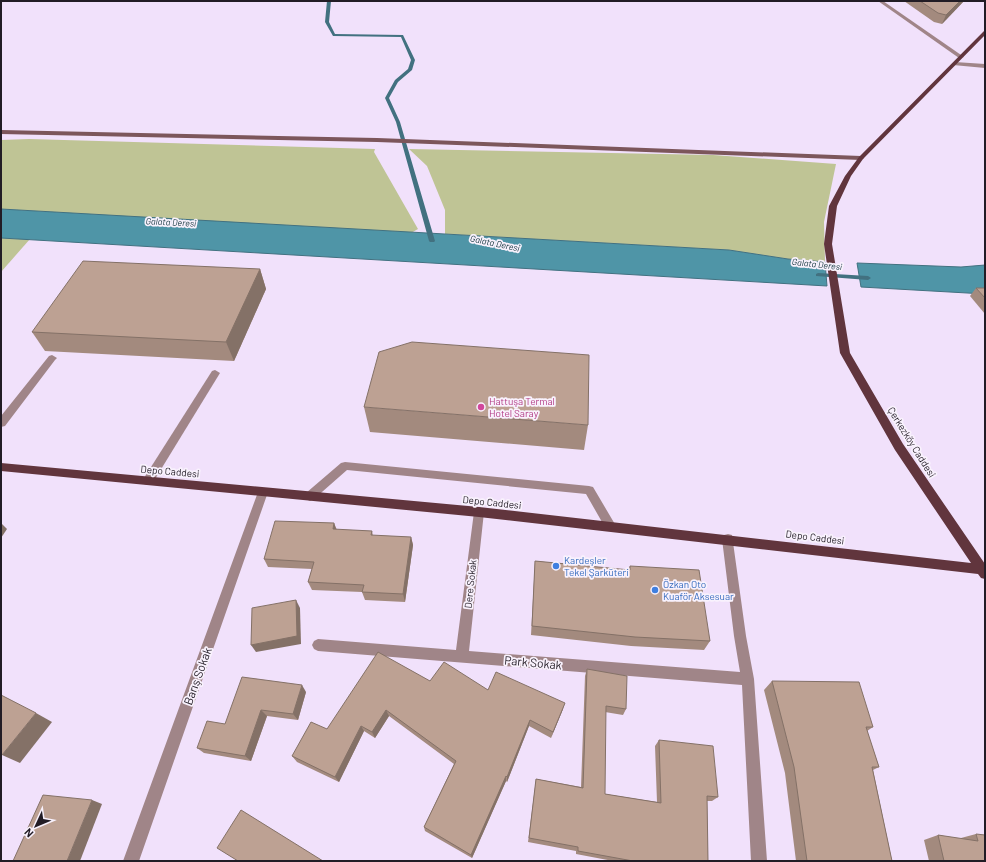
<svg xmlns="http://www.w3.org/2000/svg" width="986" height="862" font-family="Barlow,sans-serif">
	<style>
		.green { fill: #bfc495 }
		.water { fill: #4f95a7; stroke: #427180 }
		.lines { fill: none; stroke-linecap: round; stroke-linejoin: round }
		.stream { fill: #427180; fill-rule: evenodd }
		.lane { fill: #a08588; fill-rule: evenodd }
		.street { fill: #a08588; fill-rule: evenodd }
		.secondary { fill: #7c565b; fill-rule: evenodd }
		.primary { fill: #61353d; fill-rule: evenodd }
		.wall { fill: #a38a7e }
		.shaded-wall { fill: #847167 }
		.building { fill: #bda193; stroke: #847167 }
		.hotel-dot { fill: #d1479c; stroke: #f9f2fd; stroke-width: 1.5 }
		.shop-dot { fill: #3f7fe0; stroke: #f9f2fd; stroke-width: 1.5 }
		.labels { text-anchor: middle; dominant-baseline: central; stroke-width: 3.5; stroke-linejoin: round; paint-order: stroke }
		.far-water-label { font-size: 9px; font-style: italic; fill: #14363f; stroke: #f9f2fd }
		.hotel-label { font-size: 10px; fill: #b23c85; stroke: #f9f2fd; text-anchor: start }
		.street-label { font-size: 10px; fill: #221c25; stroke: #f9f2fd }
		.shop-label { font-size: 10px; fill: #366cbe; stroke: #f9f2fd; text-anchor: start }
		.near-street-label { font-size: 12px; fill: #221c25; stroke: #f9f2fd }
	</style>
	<rect width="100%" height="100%" fill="#f1e1fb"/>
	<g class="green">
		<polygon points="29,139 375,149 374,152 418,229 411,233 1,209 1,140"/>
		<polygon points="409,149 713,155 836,164 824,222 825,262 788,259 729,250 445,234 445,210 427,166"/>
		<polygon points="1,238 30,239 1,272"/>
	</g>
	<g class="water">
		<polygon points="1,209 729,250 788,259 825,262 827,286 1,238"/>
		<polygon points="857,263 961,267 985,265 985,294 861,287"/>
	</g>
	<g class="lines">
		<g class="stream">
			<polygon points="327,1 331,1 329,22 335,34 403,35 415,60 412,70 398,82 389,98 400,122 435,241 434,242 430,242 429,241 396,122 385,98 395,80 408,69 411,60 401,37 333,36 325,22"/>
			<polygon points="818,273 868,276 871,278 868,280 816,276 816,274"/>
		</g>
		<g class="lane">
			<polygon points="955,62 985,64 985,68 953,65 952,64"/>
			<polygon points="52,355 57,358 55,360 5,426 1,427 1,416 49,356"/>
			<polygon points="215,370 220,373 152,484 148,485 144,484 143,481 144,478 212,371"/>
			<polygon points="345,462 589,486 593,487 616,526 614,529 610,531 606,529 586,494 347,470 314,499 310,501 306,499 305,496 306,493 341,463"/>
		</g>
		<g class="street">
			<polygon points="878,1 883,1 964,57 959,58"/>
			<polygon points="263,488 267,489 268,492 139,861 123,861 258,492 259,489"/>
			<polygon points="479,507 483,509 484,512 469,651 740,672 734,636 722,539 724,535 728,534 732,535 746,636 754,679 767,861 751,861 742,685 318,651 314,649 312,645 314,641 318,639 456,650 474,512 475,509"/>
		</g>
		<polygon class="secondary" points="1,130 377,138 861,156 864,158 861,160 377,142 1,134"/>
		<polygon class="primary" points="985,30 985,35 863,159 851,176 837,206 832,244 850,353 903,444 985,564 985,579 981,578 978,574 479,517 1,471 1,463 479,507 971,563 895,450 840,353 824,244 829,206 845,176 859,157"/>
	</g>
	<g class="wall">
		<polygon points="904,1 964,1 942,24 934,22"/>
		<polygon points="260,269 266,289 234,361 45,351 32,332"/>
		<polygon points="976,288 985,288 985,314 970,296"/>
		<polygon points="364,407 588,425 584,450 370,432"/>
		<polygon points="334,523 337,530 372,531 373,536 411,537 413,545 405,602 365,600 362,592 312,590 308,582 312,569 268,567 264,559"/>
		<polygon points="535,561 628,570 630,566 710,641 704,650 631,646 531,635"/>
		<polygon points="587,669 626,709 623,715 605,712 605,794 657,802 655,746 659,740 718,797 712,801 707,801 708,861 613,861 576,854 576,851 528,842 536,779 581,787 585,676"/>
		<polygon points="430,681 488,690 563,709 551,738 529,726 507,782 506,781 472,858 425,831 424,827 454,764 389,716 375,738 364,731 339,782 297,762 292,756 327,729"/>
		<polygon points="772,681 873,727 867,731 879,767 873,770 892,861 796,861 785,773 764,690"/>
		<polygon points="306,692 298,720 267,716 251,761 204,753 197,748 225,724"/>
		<polygon points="976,834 985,861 929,861 924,840 938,835 961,839 961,838"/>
	</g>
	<g class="shaded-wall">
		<polygon points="960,1 964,1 942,24 946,15"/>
		<polygon points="260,269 266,289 234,361 226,342"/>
		<polygon points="1,523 7,529 1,538"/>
		<polygon points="334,523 337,532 333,529"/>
		<polygon points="411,537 413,545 405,602 403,594"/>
		<polygon points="296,600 300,608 301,644 256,652 251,645"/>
		<polygon points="302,685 306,692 298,720 293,714"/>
		<polygon points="565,703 563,709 551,738 553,732"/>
		<polygon points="261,710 267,716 251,761 245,756"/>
		<polygon points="386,710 389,716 375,738 372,732"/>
		<polygon points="36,713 52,722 20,763 2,755"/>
		<polygon points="530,720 529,726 507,782 507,777"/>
		<polygon points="361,726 364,731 339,782 335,777"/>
		<polygon points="506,776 506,781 472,858 471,855"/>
		<polygon points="92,800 102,804 80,861 67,861"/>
	</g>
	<g class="building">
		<polygon points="920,1 960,1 946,15 938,13"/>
		<polygon points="83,261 260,269 226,342 32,332"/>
		<polygon points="976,288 985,288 985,298"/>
		<polygon points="412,342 589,355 588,425 364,407 379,352"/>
		<polygon points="275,521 334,523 333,529 372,531 371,535 411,537 403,594 362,592 364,585 308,582 314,562 264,559"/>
		<polygon points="535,561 630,570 630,566 699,570 710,641 635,637 532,626"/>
		<polygon points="296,600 297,636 251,645 252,608"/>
		<polygon points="378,652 430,681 444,662 488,690 496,672 565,703 553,732 530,720 507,777 506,776 471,855 424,827 456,761 386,710 372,732 361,726 335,777 292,756 311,722 327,729"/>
		<polygon points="587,669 627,676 626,709 606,706 605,794 661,803 659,740 713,746 718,797 707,796 708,861 633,861 578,851 578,847 529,838 536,779 583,788"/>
		<polygon points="242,677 302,685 293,714 261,710 245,756 197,748 207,721 225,724"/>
		<polygon points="772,681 859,682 873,727 866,727 879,767 872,767 892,861 807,861 794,767"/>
		<polygon points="1,695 36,713 2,755 1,754"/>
		<polygon points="43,795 92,800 67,861 13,861"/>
		<polygon points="241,810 323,861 238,861 217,848"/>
		<polygon points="976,834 985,835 985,861 944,861 938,835 978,841"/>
	</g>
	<circle class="hotel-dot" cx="481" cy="407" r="4"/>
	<g class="shop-dot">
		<circle cx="556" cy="566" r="4"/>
		<circle cx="655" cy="590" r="4"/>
	</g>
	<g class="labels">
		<g class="far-water-label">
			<text transform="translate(171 222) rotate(3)">Galata Deresi</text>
			<text transform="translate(495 243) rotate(12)">Galata Deresi</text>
			<text transform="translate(817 264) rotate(6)">Galata Deresi</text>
		</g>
		<g class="hotel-label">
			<text x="489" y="401">Hattuşa Termal<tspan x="489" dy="12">Hotel Saray</tspan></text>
		</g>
		<g class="street-label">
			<text transform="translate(912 442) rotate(58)">Çerkezköy Caddesi</text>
			<text transform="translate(170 471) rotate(5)">Depo Caddesi</text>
			<text transform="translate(492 502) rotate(6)">Depo Caddesi</text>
			<text transform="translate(815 537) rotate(7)">Depo Caddesi</text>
			<text transform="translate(470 584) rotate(-84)">Dere Sokak</text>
		</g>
		<g class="shop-label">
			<text x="564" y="560">Kardeşler<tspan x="564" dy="12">Tekel Şarküteri</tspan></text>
			<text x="663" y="584">Özkan Oto<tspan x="663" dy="12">Kuaför Aksesuar</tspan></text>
		</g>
		<g class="near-street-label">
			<text transform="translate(533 662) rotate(5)">Park Sokak</text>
			<text transform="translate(197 676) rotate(-70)">Barış Sokak</text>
		</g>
	</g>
	<rect width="986" height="862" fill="none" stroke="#221c25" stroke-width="4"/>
	<g transform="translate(36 826) rotate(226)" stroke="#f9f2fd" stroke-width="3" paint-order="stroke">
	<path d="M0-3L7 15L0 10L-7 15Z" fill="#221c25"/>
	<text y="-6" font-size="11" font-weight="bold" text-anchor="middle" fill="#221c25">N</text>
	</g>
</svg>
